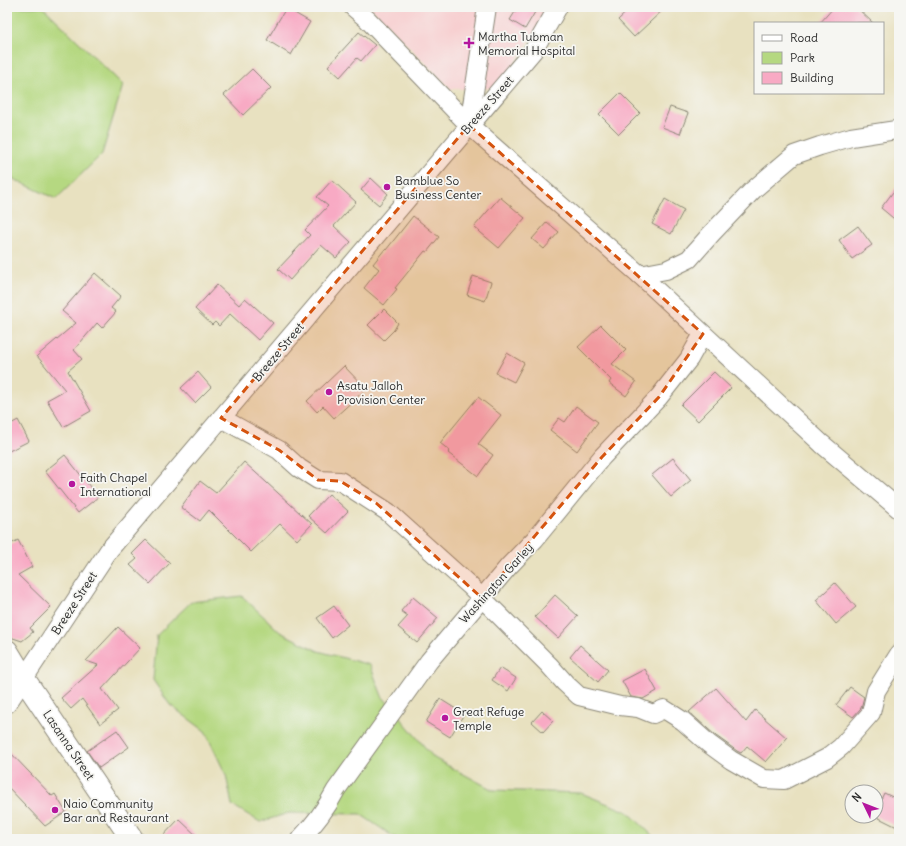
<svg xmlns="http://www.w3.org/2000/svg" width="906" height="846" font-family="Delius,sans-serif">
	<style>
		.built { fill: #f7cfd0 }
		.green { fill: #b5d881; stroke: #708256 }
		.building { fill: #f8aac4 }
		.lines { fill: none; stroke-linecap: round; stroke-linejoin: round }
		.minor-casing { stroke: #8a8676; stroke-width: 20 }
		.tertiary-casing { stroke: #8a8676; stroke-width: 24 }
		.minor { stroke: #fff; stroke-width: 18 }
		.tertiary { stroke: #fff; stroke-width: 22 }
		.marked { fill: #d5540f; fill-opacity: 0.2; stroke: #d5540f; stroke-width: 3; stroke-dasharray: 8 5; stroke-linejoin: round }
		.poi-dot { fill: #b5179e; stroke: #f6f6f2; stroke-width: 1.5 }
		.labels { text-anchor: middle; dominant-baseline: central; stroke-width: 3.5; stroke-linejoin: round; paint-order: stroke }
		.poi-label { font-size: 12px; fill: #2b2b2b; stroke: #f6f6f2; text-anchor: start }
		.street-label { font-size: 12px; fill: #2b2b2b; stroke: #f6f6f2 }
	</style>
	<rect width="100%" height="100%" fill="#f6f6f2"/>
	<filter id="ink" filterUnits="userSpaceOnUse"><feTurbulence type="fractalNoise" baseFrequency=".025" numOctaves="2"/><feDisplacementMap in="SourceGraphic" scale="8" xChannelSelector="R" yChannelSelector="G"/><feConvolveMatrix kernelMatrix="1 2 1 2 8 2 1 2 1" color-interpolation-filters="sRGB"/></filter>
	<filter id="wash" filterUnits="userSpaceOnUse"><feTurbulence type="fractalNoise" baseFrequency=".012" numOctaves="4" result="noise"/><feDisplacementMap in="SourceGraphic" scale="16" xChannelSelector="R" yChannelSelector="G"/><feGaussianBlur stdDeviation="0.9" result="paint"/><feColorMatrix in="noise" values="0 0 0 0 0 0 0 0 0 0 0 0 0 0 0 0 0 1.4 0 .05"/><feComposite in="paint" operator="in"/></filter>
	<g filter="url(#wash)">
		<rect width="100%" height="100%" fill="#e8e1c0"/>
		<polygon class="built" points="370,7 551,7 499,88 451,89"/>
		<g class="green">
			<polygon points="7,7 43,7 123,85 102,154 56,199 7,176"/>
			<polygon points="242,596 280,632 318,651 370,665 382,696 434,758 493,790 581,793 628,812 656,839 397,839 360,814 289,813 260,822 232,805 226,775 205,731 170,705 153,680 157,635 191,602"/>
		</g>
		<g id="blocks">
			<g class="building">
				<polygon points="518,7 538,7 525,29 510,20"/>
				<polygon points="632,7 666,7 634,37 618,20"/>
				<polygon points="834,7 856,7 873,23 820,23"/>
				<polygon points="286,8 310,22 291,55 267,40"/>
				<polygon points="359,32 375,45 361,61 357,58 340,77 328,66"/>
				<polygon points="252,69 271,88 243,115 224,95"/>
				<polygon points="620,93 640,113 619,134 599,114"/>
				<polygon points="670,107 688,113 680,134 662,127"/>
				<polygon points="371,178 388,194 379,205 361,190"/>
				<polygon points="332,180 356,202 334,226 351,242 336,258 321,245 290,280 278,269 310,235 305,230 328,206 317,197"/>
				<polygon points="899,184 899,223 881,208"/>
				<polygon points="500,197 525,218 499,248 474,227"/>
				<polygon points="665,199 684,210 671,234 652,224"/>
				<polygon points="413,216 439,237 427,252 425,251 395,288 397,289 384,305 364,288 379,269 373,264 385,249 386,250"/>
				<polygon points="547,222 559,232 544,249 532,239"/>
				<polygon points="858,226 872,245 852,259 839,240"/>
				<polygon points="95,273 121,296 111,308 116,312 102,328 97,323 74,350 82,359 68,371 91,411 63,427 47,400 65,390 37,356 76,323 62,311"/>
				<polygon points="473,276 491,282 485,301 467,295"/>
				<polygon points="217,285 239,305 245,298 273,323 258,340 230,314 219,326 215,322 212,325 195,309"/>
				<polygon points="384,309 398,323 394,330 384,340 368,325"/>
				<polygon points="601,325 626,350 612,364 636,382 626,396 609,383 611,380 578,347"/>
				<polygon points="507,353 524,363 514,382 496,373"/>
				<polygon points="344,366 366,389 334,418 323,406 317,412 307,401"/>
				<polygon points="198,372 211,387 195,403 181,388"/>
				<polygon points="714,372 731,388 698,421 681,405"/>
				<polygon points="478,397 501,415 478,444 493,455 478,476 448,453 450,451 440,443"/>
				<polygon points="576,406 598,422 577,451 550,430 559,418 565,422"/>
				<polygon points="18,420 29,441 7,452 7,426"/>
				<polygon points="65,455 98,497 78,513 45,471"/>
				<polygon points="673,458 691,480 671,497 652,475"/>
				<polygon points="244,462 312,524 297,540 280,524 251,552 209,510 200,521 181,507 200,481 216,493"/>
				<polygon points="329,494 348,511 327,533 308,516"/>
				<polygon points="18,540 32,567 18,575 51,607 30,628 33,632 22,641 7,636 7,546"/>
				<polygon points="146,540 170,563 150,584 130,565 137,559 132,554"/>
				<polygon points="835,583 856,607 836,624 816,600"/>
				<polygon points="555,595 578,616 558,638 535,617"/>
				<polygon points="413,597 438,618 417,643 398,627 408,616 401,611"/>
				<polygon points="334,606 348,625 332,638 317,618"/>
				<polygon points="118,627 140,648 102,689 118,710 100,724 82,699 71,709 61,698 98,665 86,661"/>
				<polygon points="580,645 608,670 598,682 570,657"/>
				<polygon points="500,668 516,678 508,691 492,680"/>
				<polygon points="645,669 657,691 643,699 631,697 622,681"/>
				<polygon points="850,687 864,697 861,708 853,717 836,705"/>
				<polygon points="716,688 746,722 755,710 787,738 766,762 747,746 741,753 737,751 716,736 689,712"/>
				<polygon points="440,699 464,714 450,737 426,722"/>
				<polygon points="542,711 553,721 543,732 532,722"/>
				<polygon points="117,730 129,747 99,768 87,751"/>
				<polygon points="7,749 52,796 55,794 66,812 45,826 7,786"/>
				<polygon points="884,793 899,800 899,828 875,816 876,816 876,810"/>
				<polygon points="179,819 200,839 160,839"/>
			</g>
		</g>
	</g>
	<g filter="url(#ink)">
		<use href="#blocks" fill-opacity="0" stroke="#8a8676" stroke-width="1"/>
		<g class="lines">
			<g class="minor-casing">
				<g id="minor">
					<polyline points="353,7 368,20 469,125 640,275 822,444 899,509"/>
					<polyline points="469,125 487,7"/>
					<polyline points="640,275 666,270 689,259 712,233 753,190 794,155 820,146 851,137 896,130"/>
					<polyline points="221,418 279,450 299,468 318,480 340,481 388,512 469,585 549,665 565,683 579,696 620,706 638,708 653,714 664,709 683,721 709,744 731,760 764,779 784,780 827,758 841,747 871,713 876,691 899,654"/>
					<polyline points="7,704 109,550 533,51 558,7"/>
					<path d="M300,839c15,-15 26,-30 36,-49l93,-129 80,-95 26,-27 67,-82 57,-60 30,-38 14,-25"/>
				</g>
			</g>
			<g class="tertiary-casing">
				<polyline id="tertiary" points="7,651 24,679 132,839"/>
			</g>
			<use href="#minor" class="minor"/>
			<use href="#tertiary" class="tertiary"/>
		</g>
	</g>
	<path class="marked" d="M469,125l234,209 -44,63 -57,60 -120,141 -106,-95 -36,-22 -22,-1 -39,-30 -58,-32z"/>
	<g class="poi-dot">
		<path d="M467 37h4v4h4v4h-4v4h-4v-4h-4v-4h4z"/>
		<circle cx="387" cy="187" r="4"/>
		<circle cx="329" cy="392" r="4"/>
		<circle cx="72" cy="484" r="4"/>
		<circle cx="445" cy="718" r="4"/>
		<circle cx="55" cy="810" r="4"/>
	</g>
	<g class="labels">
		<g class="poi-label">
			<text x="478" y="36">Martha Tubman<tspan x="478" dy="14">Memorial Hospital</tspan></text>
			<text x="395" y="180">Bamblue So<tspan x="395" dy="14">Business Center</tspan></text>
			<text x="337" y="385">Asatu Jalloh<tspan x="337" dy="14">Provision Center</tspan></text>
			<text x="80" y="477">Faith Chapel<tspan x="80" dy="14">International</tspan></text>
			<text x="453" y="711">Great Refuge<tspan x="453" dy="14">Temple</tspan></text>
			<text x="63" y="803">Naio Community<tspan x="63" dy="14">Bar and Restaurant</tspan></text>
		</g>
		<g class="street-label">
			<text transform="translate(487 105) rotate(-49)">Breeze Street</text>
			<text transform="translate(278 352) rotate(-50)">Breeze Street</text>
			<text transform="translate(496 583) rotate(-48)">Washington Garley</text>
			<text transform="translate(74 603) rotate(-57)">Breeze Street</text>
			<text transform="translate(69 745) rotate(56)">Lasanna Street</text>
		</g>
	</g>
	<rect width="906" height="846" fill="none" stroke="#f6f6f2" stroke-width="24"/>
	<rect x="754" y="22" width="130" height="72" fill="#f6f6f2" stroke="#a5a5a2"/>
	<rect x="762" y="35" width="20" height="6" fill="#ffffff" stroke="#a5a5a2"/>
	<text x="790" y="42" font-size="12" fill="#2b2b2b">Road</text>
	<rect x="762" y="52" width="20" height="12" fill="#b5d881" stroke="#a5a5a2"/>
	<text x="790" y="62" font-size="12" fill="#2b2b2b">Park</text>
	<rect x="762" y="72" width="20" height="12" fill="#f8aac4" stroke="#a5a5a2"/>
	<text x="790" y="82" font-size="12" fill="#2b2b2b">Building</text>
	<g transform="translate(864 804) rotate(313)"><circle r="19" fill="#f6f6f2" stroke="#a5a5a2"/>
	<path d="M0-3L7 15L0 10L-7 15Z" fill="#b5179e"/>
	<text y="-6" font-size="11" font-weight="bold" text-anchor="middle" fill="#2b2b2b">N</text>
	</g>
</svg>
